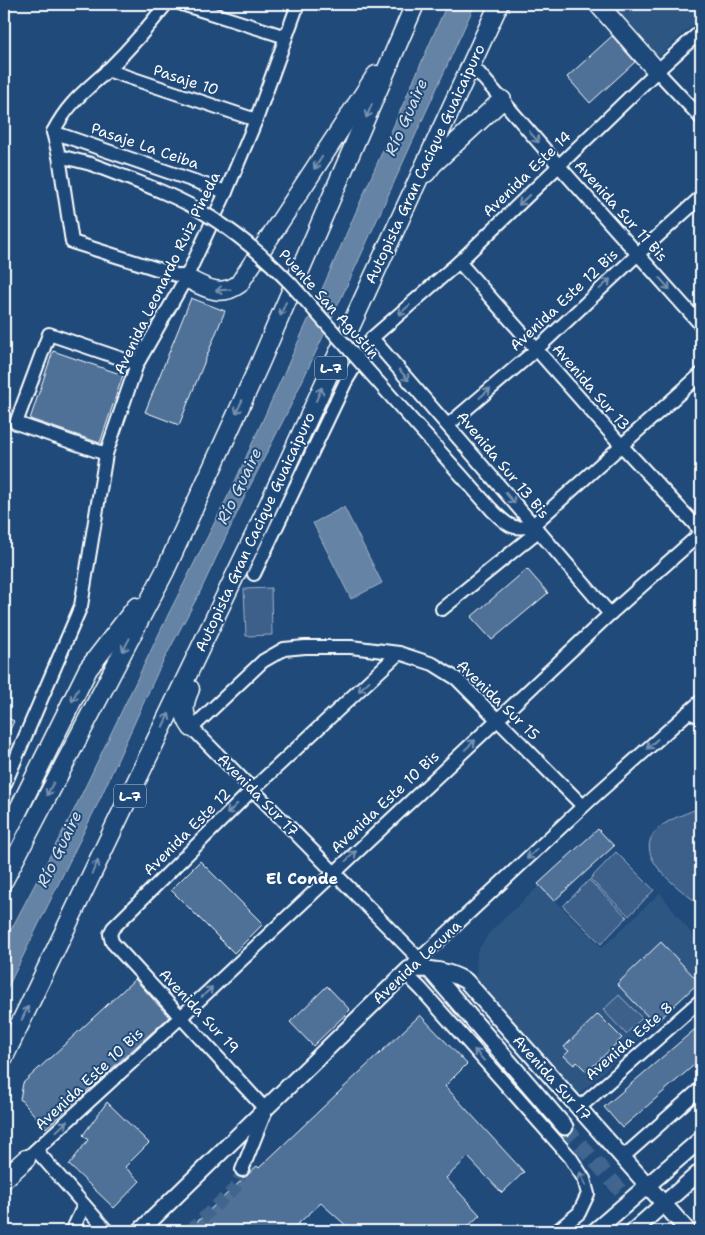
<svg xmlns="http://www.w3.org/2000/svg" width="705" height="1235" font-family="'Shantell Sans',sans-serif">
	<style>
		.built { fill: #2e5683 }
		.green { fill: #3c618b; stroke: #9eb0c5 }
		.water { fill: #6583a4; stroke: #a3b5c8 }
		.building { fill: #507197; stroke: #fff }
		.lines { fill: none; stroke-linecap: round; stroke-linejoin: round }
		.minor-tunnel { stroke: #41658e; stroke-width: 12; stroke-dasharray: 12 6; stroke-linecap: butt }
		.major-tunnel { stroke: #41658e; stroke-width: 15; stroke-dasharray: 15 8; stroke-linecap: butt }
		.minor-casing { stroke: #fff; stroke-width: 16 }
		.major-casing { stroke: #fff; stroke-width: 19 }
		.highway-casing { stroke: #fff; stroke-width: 21 }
		.minor { stroke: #1f4a7a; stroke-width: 12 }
		.major { stroke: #1f4a7a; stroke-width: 15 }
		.highway { stroke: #1f4a7a; stroke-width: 18 }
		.minor-bridge-casing { stroke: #fff; stroke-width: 16; stroke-linecap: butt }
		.minor-bridge { stroke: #1f4a7a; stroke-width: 12 }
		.oneway { stroke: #7992af }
		.labels { text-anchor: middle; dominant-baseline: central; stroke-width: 4; stroke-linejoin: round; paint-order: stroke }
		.shield { fill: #1f4a7a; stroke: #bcc9d7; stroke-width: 1 }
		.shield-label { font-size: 14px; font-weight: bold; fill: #fff }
		.street-label { font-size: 15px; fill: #fff; stroke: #1f4a7a }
		.water-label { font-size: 16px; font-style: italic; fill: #d8e0e8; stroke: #1f4a7a }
		.neighbourhood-label { font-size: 16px; font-weight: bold; fill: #fff; stroke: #1f4a7a }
	</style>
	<rect width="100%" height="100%" fill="#1f4a7a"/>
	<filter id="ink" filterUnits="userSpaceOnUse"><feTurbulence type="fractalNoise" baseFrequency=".02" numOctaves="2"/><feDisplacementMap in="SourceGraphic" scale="10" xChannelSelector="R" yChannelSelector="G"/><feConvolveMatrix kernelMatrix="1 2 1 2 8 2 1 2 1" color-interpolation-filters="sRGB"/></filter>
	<g filter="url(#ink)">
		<g class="built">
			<polygon points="612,4 701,4 701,17 658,57"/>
			<polygon points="540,885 602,948 660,893 701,946 701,982 578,1095 476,977 477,952 489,933"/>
		</g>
		<g class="green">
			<polygon points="271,588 272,635 246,636 244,589"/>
			<path d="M701,807v99c-19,-16 -75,-51 -41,-79 11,-9 28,-14 41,-20z"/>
			<polygon points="616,852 654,890 629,916 590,879"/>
			<polygon points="589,880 627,917 601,944 563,906"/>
			<polygon points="619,995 642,1018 626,1034 603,1010"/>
		</g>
		<g class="water">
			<polygon points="447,4 475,4 351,277 290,407 246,494 200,592 159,669 98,803 4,995 4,943 75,808 169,613 232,488 323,287"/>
			<polygon points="344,507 382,583 351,599 313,523"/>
		</g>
		<g class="building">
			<polygon points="612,36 635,62 590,103 567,77"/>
			<polygon points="191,298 225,311 179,425 145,412"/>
			<polygon points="53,351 123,375 100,443 30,419"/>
			<polygon points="527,569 548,593 492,640 471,617"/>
			<polygon points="4,716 14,721 4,743"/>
			<polygon points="598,829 614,846 554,901 538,884"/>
			<polygon points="200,861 263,924 234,953 171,890"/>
			<polygon points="661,942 699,982 655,1024 617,984"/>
			<polygon points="135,979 169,1017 46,1128 20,1099 23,1083"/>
			<polygon points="327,986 350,1010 313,1046 290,1022"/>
			<polygon points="598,1014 622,1038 587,1072 577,1062 574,1065 564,1056 569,1051 564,1047"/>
			<polygon points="420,1015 467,1064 445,1086 524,1172 502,1193 468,1157 446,1178 480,1215 463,1231 352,1231 321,1203 290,1231 187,1231 257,1166 259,1168"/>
			<polygon points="701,1024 701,1059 622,1128 604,1107"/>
			<polygon points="107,1102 149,1143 125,1167 140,1181 114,1208 69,1165 88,1140 83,1135"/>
		</g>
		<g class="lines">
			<polyline class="minor-tunnel" points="189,1231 236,1187 242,1170"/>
			<polyline class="major-tunnel" points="565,1127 656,1231"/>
			<g class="minor-casing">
				<g id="minor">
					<path d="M166,4c-18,24 -38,46 -59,67 -23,21 -39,32 -54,61l6,24 13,86 114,36"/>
					<polyline points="182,4 286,37"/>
					<polyline points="107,70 256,120"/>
					<polyline points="657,71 701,118"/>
					<polyline points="478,72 559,166 701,325"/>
					<polyline points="53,132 226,192"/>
					<polyline points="59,156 91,164"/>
					<polyline points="459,262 622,446 701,531"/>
					<polyline points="372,338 610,614"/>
					<polyline points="448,425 537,349 638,254 701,197"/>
					<polyline points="106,454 16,423 49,334 137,364"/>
					<path d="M492,510c14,14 21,22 41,15l168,-151"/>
					<polyline points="254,574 346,381 372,338 459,262 657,71 701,31"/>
					<polyline points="442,609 538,531"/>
					<polyline points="688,712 701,717"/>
					<polyline points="4,786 81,606 106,454 137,364 186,278 226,192 256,120 298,4"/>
					<polyline points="414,964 590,800 701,701"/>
					<polyline points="429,969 192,728 263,661 284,649 305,647 351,647 399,653 433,664 457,679 583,806"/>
					<polyline points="405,973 421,989 570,1157 584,1179 588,1194 579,1213 557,1231"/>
					<polyline points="579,1108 701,1000"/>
					<polyline points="36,1150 107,1231"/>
					<polyline points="623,1157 701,1088"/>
					<polyline points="26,1159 182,1016 610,614 701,533"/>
					<polyline points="242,1170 266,1110 112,942 110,934 113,928 253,789 399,653"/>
					<polyline points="74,1227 84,1205"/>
				</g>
			</g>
			<g class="major-casing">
				<g id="major">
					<polyline points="429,969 565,1127"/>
					<path d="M140,1231l269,-262c23,0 36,0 57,12l222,250"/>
					<polyline points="595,1231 701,1139"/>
					<polyline points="633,1231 701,1171"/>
				</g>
			</g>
			<g class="highway-casing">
				<g id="highway">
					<polyline points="598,4 657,71"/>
					<polyline points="426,173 433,164 502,100"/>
					<path d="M186,278c18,9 34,20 53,6l137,-209"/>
					<path d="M190,689c-7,15 -8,26 2,39"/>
					<polyline points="4,839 88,669 136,607"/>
					<polyline points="4,880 165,571 260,363 415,4"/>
					<polyline points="4,1057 255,534 499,4"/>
					<polyline points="4,1179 26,1159"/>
				</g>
			</g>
			<use href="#minor" class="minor"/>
			<use href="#major" class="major"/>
			<use href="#highway" class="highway"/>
			<g class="minor-bridge-casing">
				<path id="minor-bridge" d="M91,164c41,16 84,30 121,54 30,19 55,41 79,66l201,226"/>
			</g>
			<use href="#minor-bridge" class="minor-bridge"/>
		</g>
		<defs><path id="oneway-shaft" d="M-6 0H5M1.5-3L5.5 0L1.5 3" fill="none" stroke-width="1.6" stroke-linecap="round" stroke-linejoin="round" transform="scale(1.25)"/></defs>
		<g class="oneway">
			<use href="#oneway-shaft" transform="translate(369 111) rotate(113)"/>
			<use href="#oneway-shaft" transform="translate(534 137) rotate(49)"/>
			<use href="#oneway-shaft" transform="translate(318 163) rotate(123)"/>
			<use href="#oneway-shaft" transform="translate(524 200) rotate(136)"/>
			<use href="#oneway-shaft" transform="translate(605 284) rotate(-43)"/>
			<use href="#oneway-shaft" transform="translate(665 284) rotate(49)"/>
			<use href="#oneway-shaft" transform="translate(223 290) rotate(176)"/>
			<use href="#oneway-shaft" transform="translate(283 309) rotate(113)"/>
			<use href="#oneway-shaft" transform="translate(404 310) rotate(139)"/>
			<use href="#oneway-shaft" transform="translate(404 375) rotate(49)"/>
			<use href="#oneway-shaft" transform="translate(485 393) rotate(-41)"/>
			<use href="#oneway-shaft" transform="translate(319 394) rotate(-66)"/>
			<use href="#oneway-shaft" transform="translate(239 407) rotate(115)"/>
			<use href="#oneway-shaft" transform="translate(510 498) rotate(50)"/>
			<use href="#oneway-shaft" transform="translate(126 645) rotate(118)"/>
			<use href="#oneway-shaft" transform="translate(364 686) rotate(137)"/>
			<use href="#oneway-shaft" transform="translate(75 695) rotate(116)"/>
			<use href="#oneway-shaft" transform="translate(166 720) rotate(-64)"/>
			<use href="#oneway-shaft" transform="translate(652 744) rotate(138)"/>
			<use href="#oneway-shaft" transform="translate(470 745) rotate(-43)"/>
			<use href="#oneway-shaft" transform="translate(50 789) rotate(118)"/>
			<use href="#oneway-shaft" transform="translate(232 809) rotate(135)"/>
			<use href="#oneway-shaft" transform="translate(532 854) rotate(137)"/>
			<use href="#oneway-shaft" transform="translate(351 856) rotate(-43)"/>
			<use href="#oneway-shaft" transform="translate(95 867) rotate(-64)"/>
			<use href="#oneway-shaft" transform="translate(207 992) rotate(-43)"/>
			<use href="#oneway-shaft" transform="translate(25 1013) rotate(-64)"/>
			<use href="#oneway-shaft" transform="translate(479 1055) rotate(-132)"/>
			<use href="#oneway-shaft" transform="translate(62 1126) rotate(-43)"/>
			<use href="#oneway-shaft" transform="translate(583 1179) rotate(-115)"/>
		</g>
	</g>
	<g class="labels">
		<g class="shield">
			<rect x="315" y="356.5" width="32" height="23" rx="4"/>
			<rect x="114" y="784.5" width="32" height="23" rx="4"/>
		</g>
		<g class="shield-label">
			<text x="331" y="368">L-7</text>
			<text x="130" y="796">L-7</text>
		</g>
		<g class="street-label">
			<text transform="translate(186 80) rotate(18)">Pasaje 10</text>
			<text transform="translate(145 146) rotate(19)">Pasaje La Ceiba</text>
			<text transform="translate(425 164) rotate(-65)">Autopista Gran Cacique Guaicaipuro</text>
			<text transform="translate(527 174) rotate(-44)">Avenida Este 14</text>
			<text transform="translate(621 211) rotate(48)">Avenida Sur 11 Bis</text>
			<text transform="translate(167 273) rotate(-64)">Avenida Leonardo Ruiz Pineda</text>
			<text transform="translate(564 300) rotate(-43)">Avenida Este 12 Bis</text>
			<text transform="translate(329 304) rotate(48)">Puente San Agustín</text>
			<text transform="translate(591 387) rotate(49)">Avenida Sur 13</text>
			<text transform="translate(503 465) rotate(50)">Avenida Sur 13 Bis</text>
			<text transform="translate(255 532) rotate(-65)">Autopista Gran Cacique Guaicaipuro</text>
			<text transform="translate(498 700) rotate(44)">Avenida Sur 15</text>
			<text transform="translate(258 795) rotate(46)">Avenida Sur 17</text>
			<text transform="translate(385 802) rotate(-43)">Avenida Este 10 Bis</text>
			<text transform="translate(187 832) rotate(-45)">Avenida Este 12</text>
			<text transform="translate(417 962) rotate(-43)">Avenida Lecuna</text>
			<text transform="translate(199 1011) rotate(47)">Avenida Sur 19</text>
			<text transform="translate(629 1041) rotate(-41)">Avenida Este 8</text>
			<text transform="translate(552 1078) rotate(48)">Avenida Sur 17</text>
			<text transform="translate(89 1079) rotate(-43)">Avenida Este 10 Bis</text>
		</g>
		<g class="water-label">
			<text transform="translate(406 117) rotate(-66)">Río Guaire</text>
			<text transform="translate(239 486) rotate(-64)">Río Guaire</text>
			<text transform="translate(59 849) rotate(-64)">Río Guaire</text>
		</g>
		<g class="neighbourhood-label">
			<text x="302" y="878">El Conde</text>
		</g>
	</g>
	<rect width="705" height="1235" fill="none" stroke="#1f4a7a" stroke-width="20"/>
	<rect x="10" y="10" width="685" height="1215" fill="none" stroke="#fff" stroke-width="2" filter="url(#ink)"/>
</svg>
